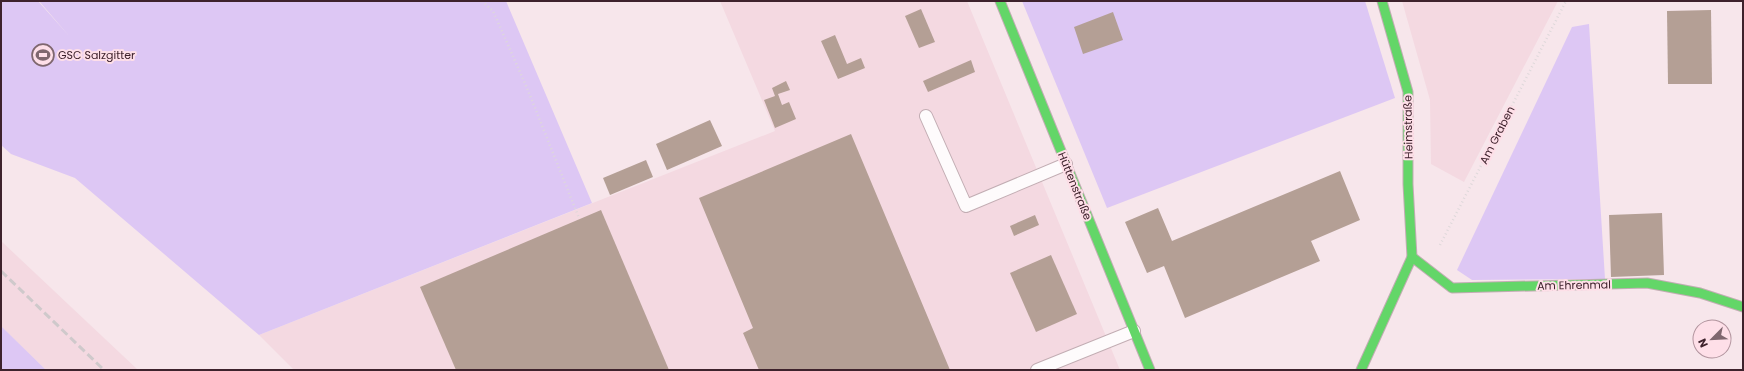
<svg xmlns="http://www.w3.org/2000/svg" width="1744" height="371" font-family="Poppins,sans-serif">
	<style>
		.built { fill: #f4d9e1 }
		.green { fill: #ddc7f4 }
		.building { fill: #b49f95 }
		.lines { fill: none; stroke-linecap: round; stroke-linejoin: round }
		.lane-casing { stroke: #c2adb3; stroke-width: 14 }
		.fast-casing { stroke: #c2adb3; stroke-width: 11 }
		.path { stroke: #ded8da; stroke-width: 2.5; stroke-dasharray: 1 3; stroke-linecap: butt }
		.lane { stroke: #fefbfc; stroke-width: 12 }
		.fast { stroke: #63d668; stroke-width: 9 }
		.rail { stroke: #cfc9cb; stroke-width: 3; stroke-dasharray: 8 4; stroke-linecap: butt }
		.labels { text-anchor: middle; dominant-baseline: central; stroke-width: 4; stroke-linejoin: round; paint-order: stroke }
		.poi-label { font-size: 11px; fill: #3e222c; stroke: #fedfe8; text-anchor: start }
		.street-label { font-size: 11px; fill: #3e222c; stroke: #fedfe8 }
	</style>
	<rect width="100%" height="100%" fill="#f7e6eb"/>
	<g class="built">
		<polygon points="720,1 967,1 1120,370 294,370 259,335 775,131"/>
		<polygon points="1402,1 1558,1 1464,182 1431,164 1430,100"/>
		<polygon points="1,241 138,370 46,370 1,326"/>
	</g>
	<g class="green">
		<polygon points="1,1 38,1 70,37 39,1 506,1 592,203 259,335 75,178 11,154 1,145"/>
		<polygon points="1022,1 1365,1 1395,98 1107,208"/>
		<polygon points="1589,24 1605,279 1472,280 1457,270 1572,27"/>
		<polygon points="1,326 46,370 1,370"/>
	</g>
	<g class="building">
		<polygon points="921,9 935,42 919,48 905,16"/>
		<polygon points="1711,10 1712,84 1668,84 1667,11"/>
		<polygon points="1113,12 1123,40 1083,54 1074,27"/>
		<polygon points="835,35 847,64 861,58 865,68 838,79 821,41"/>
		<polygon points="971,60 975,72 928,92 923,81"/>
		<polygon points="786,81 790,90 778,94 782,105 789,102 796,119 775,128 764,100 775,96 772,88"/>
		<polygon points="710,120 722,146 667,170 656,144"/>
		<polygon points="851,134 950,370 759,370 743,333 753,328 699,198"/>
		<polygon points="646,160 653,177 610,195 603,178"/>
		<polygon points="1340,171 1360,220 1311,241 1320,261 1185,318 1164,266 1147,273 1125,222 1158,208 1172,241"/>
		<polygon points="601,210 669,370 456,370 420,287"/>
		<polygon points="1662,213 1664,275 1611,277 1609,215"/>
		<polygon points="1035,215 1039,225 1014,236 1010,226"/>
		<polygon points="1051,255 1077,314 1036,332 1010,273"/>
	</g>
	<g class="lines">
		<g class="lane-casing">
			<g id="lane">
				<polyline points="926,116 966,206 1066,164"/>
				<polyline points="1037,370 1134,331"/>
			</g>
		</g>
		<g class="fast-casing">
			<g id="fast">
				<polyline points="1000,1 1150,370"/>
				<polyline points="1412,257 1452,288 1647,283 1700,293 1743,307"/>
				<polyline points="1361,370 1412,257 1408,184 1408,92 1382,1"/>
			</g>
		</g>
		<g class="path">
			<polyline points="482,1 493,11 527,88 579,218"/>
			<polyline points="1440,245 1566,1"/>
		</g>
		<use href="#lane" class="lane"/>
		<use href="#fast" class="fast"/>
		<polyline class="rail" points="1,271 104,370"/>
	</g>
	<defs>
		<g id="stadium-ring" transform="scale(1.15)"><circle r="9.5" fill="#fedfe8" stroke="#7f676f" stroke-width="1.5"/><path d="M0-5a6.5 5 0 1 0 0 10a6.5 5 0 1 0 0-10ZM-3.5-1.8h7v3.6h-7Z" fill="#7f676f"/></g>
	</defs>
	<g fill-rule="evenodd">
		<use href="#stadium-ring" x="43" y="55"/>
	</g>
	<g class="labels">
		<g class="poi-label">
			<text x="58" y="55">GSC Salzgitter</text>
		</g>
		<g class="street-label">
			<text transform="translate(1408 127) rotate(-91)">Heimstraße</text>
			<text transform="translate(1497 135) rotate(-63)">Am Graben</text>
			<text transform="translate(1075 186) rotate(68)">Hüttenstraße</text>
			<text transform="translate(1574 285) rotate(-1)">Am Ehrenmal</text>
		</g>
	</g>
	<rect width="1744" height="371" fill="none" stroke="#3e222c" stroke-width="4"/>
	<g transform="translate(1712 339) rotate(246)"><circle r="19" fill="#fedfe8" stroke="#b1939d"/>
	<path d="M0-3L7 15L0 10L-7 15Z" fill="#7f676f"/>
	<text y="-6" font-size="11" font-weight="bold" text-anchor="middle" fill="#3e222c">N</text>
	</g>
</svg>
